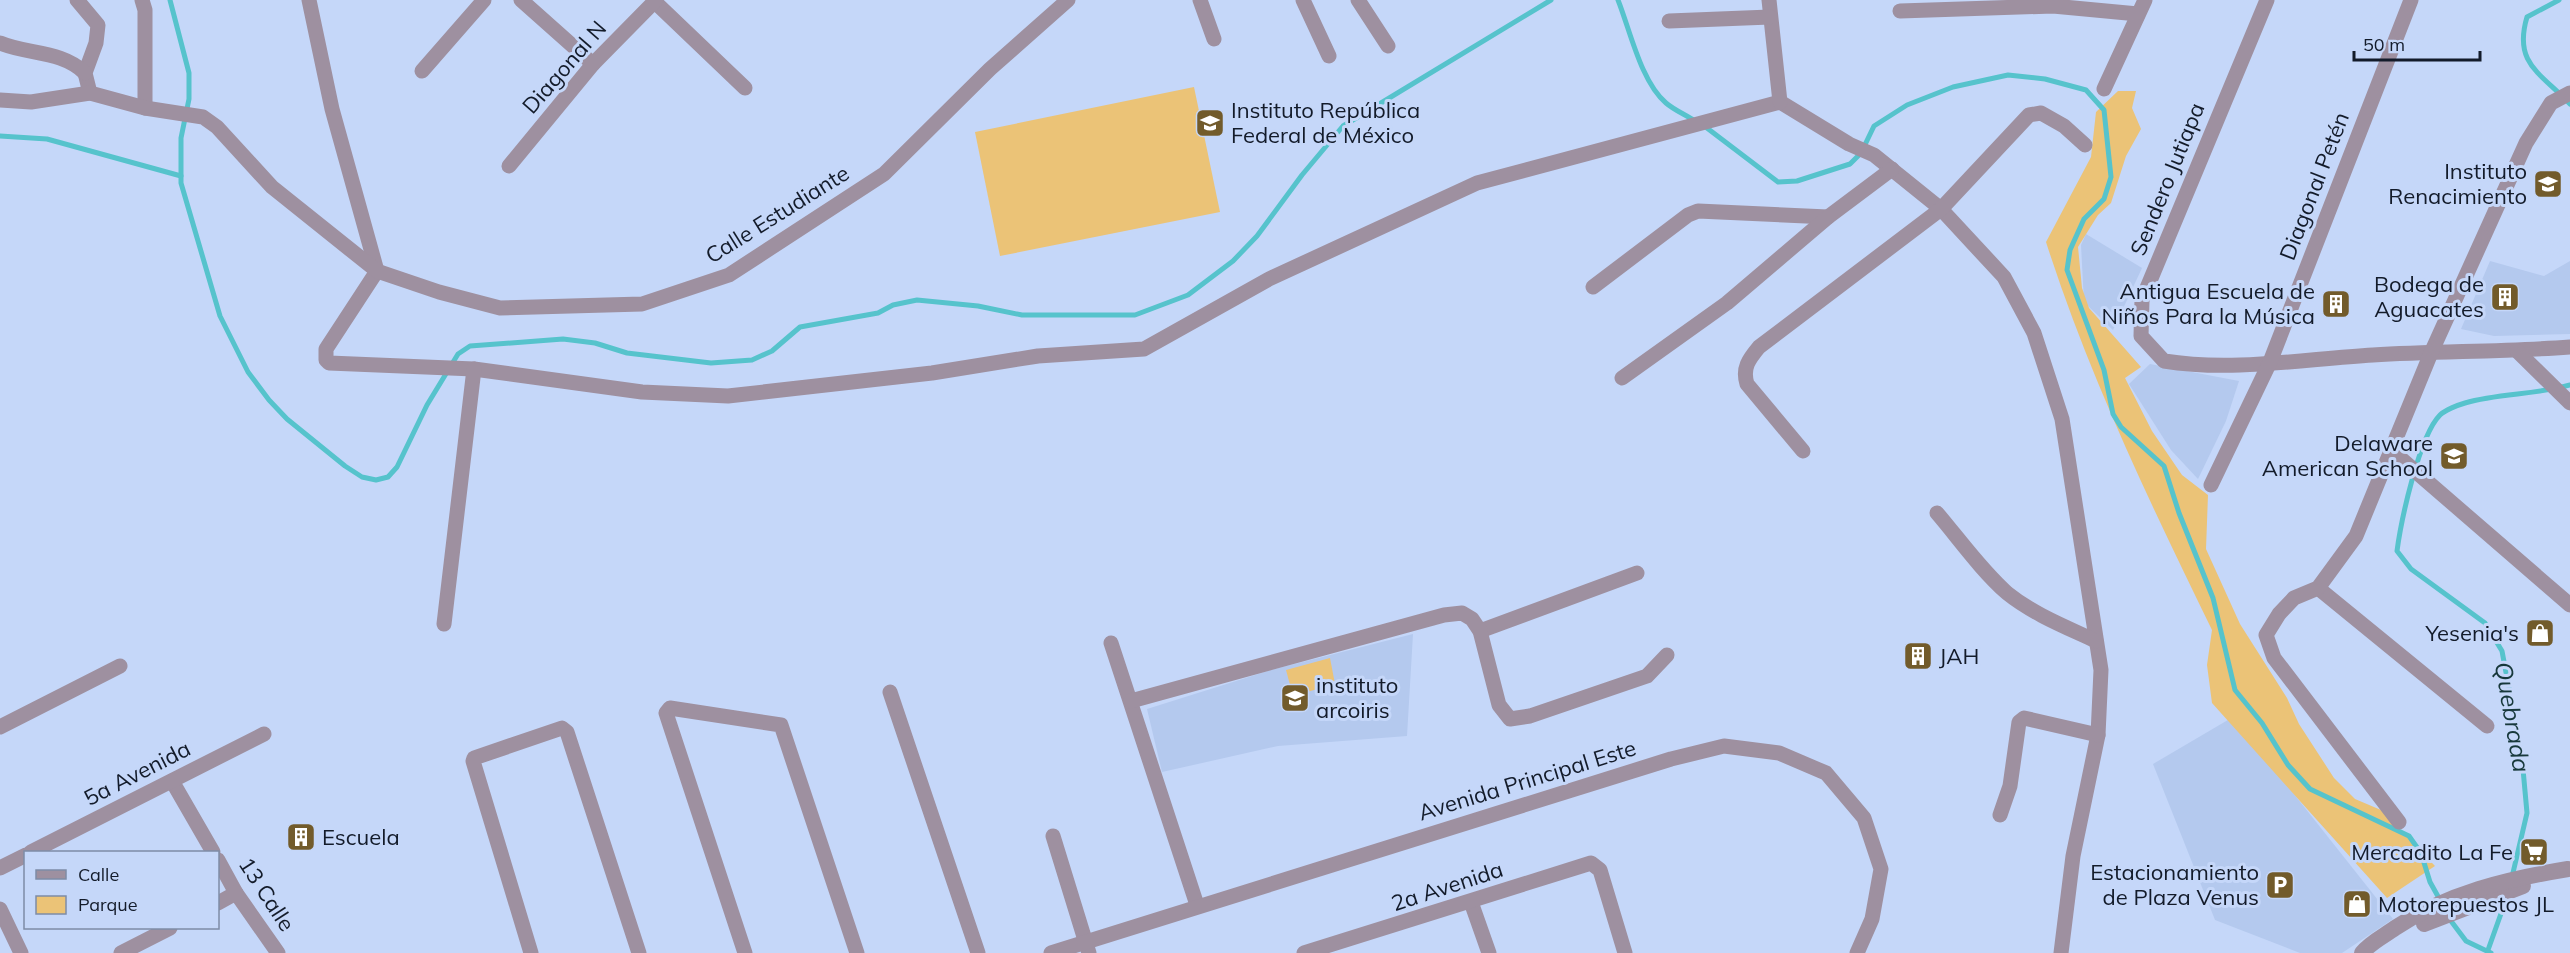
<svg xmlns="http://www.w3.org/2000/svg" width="2570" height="953" font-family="Mulish,sans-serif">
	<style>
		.built { fill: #b4c9ee }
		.green { fill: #ebc377 }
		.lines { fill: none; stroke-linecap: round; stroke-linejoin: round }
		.stream { stroke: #56c3cc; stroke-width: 5 }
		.minor { stroke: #9e90a0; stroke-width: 15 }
		.tertiary { stroke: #9e90a0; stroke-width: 16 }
		.labels { text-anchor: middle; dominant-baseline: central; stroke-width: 6; stroke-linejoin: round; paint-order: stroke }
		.street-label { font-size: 22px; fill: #131b2a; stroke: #c5d7f9 }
		.poi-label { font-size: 22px; fill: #131b2a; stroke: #c5d7f9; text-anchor: end }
		.water-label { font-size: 24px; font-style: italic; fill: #17383b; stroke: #c5d7f9 }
	</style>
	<rect width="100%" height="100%" fill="#c5d7f9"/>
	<g class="built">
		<polygon points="2086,234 2142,268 2113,330 2084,302 2081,245"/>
		<polygon points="2490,261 2544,276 2570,261 2570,334 2494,336 2461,329"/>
		<polygon points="2150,364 2239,381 2226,421 2198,479 2171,450 2129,384"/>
		<polygon points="1413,634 1407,736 1278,746 1162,772 1147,709 1271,670"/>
		<polygon points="2233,717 2393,919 2342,953 2300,953 2215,920 2153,764"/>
	</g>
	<g class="green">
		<polygon points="1194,87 1220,212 1000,256 975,132"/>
		<path d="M2118,91h18l-4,17 9,21 -15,27 -15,47 -13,12 -20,32 4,41 7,20 52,59 -16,11 27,53 30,44 26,20 -2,54 34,75 47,74 12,26 35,54 21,21 26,11 54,56 -48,32 -175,-195 -5,-38 5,-35c-62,-127 -123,-254 -166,-388l45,-85 5,-45z"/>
		<polygon points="1330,658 1335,684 1293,696 1286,670"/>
	</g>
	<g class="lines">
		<g class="stream">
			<polyline points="170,0 189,73 189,99 181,138 181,183 220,316 248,372 269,400 287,419 345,466 362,477 376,480 388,477 397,467 427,405 458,354 470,346 563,339 595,343 627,353 711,363 752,360 772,351 800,327 878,313 893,305 917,300 978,306 1022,315 1135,315 1188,295 1233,261 1257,236 1302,175 1343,126 1551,0"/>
			<path d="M1618,0c12,30 23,82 48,103 8,7 20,12 29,18"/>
			<path d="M2559,0l-32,17c-14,47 14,56 43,87"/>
			<polyline points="1703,125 1778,182 1797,181 1850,164 1861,153 1874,126 1907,105 1953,87 2008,75 2045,79 2086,90 2104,110 2111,177 2104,199 2084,219 2070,250 2067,270 2104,370 2113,414 2121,427 2164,466 2179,513 2213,598 2235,690 2262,723 2288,765 2310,789 2409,836 2421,853 2430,882 2440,900"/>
			<polyline points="0,136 47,139 181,176"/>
			<path d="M2512,877l15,-64 -5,-55 -20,-107 -17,-28 -74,-54 -14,-18c4,-30 22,-115 43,-136 5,-5 18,-10 25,-12 34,-10 71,-8 105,-18"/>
			<polyline points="2448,917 2466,941 2491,953"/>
			<polyline points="2488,950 2508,894"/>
		</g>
		<g class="minor">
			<polyline points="77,0 98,25 96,43 85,73 90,93"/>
			<polyline points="142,0 145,10 145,108"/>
			<polyline points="309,0 332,109 377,271 326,349 326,360 329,363 474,369 642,392 728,396 932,373 1038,356 1144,349 1269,279 1477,183 1780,102 1849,144 1874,155 1941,209 2004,277 2034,333 2062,419 2101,670 2098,735 2073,856 2061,953"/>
			<polyline points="521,0 593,64"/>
			<polyline points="1200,0 1214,39"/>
			<polyline points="1303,0 1329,56"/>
			<polyline points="1358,0 1388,46"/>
			<polyline points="1769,0 1780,102"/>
			<path d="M2267,0l-125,300 -1,36 23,25c69,11 140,-2 209,-6 66,-4 131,-3 197,-8"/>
			<polyline points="655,2 745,88"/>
			<polyline points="1900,11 2053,6 2138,14"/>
			<polyline points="1669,21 1770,17"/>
			<path d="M0,43c28,12 61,7 85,30"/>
			<polyline points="422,71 484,0"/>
			<polyline points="2104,89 2145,0"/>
			<polyline points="0,100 31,102 90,93 145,108 203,117 217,127 272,187 377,271 439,292 500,308 642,304 729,275 884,174 990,69 1068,0"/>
			<polyline points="509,166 593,64 656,0"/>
			<polyline points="1593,287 1688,215 1698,211 1828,217"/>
			<polyline points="2517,351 2570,403"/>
			<polyline points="1622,378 1727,303 1828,217 1892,169"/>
			<path d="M1803,451l-56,-67c-5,-16 2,-25 12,-37l182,-138 88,-94 12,-2 23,13 21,19"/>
			<polyline points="2392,451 2570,605"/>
			<polyline points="2211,485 2270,362 2411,0"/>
			<path d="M1937,513c23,27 44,57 70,80 26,21 59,34 89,48"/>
			<polyline points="2318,588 2487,726"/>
			<polyline points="444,624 474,369"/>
			<polyline points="1480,631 1637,573"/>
			<polyline points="1111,643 1197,905"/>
			<polyline points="890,692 978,953"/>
			<polyline points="1131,701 1444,615 1462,613 1472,619 1480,631 1499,705 1510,719 1530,716 1647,676 1667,655"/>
			<polyline points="0,727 120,666"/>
			<polyline points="172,781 213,852"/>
			<polyline points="2000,815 2010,786 2019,722 2024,718 2098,735"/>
			<polyline points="2399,822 2274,658 2266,635 2279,614 2294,598 2318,588 2356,536 2431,353 2526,143 2551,103 2570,93"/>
			<polyline points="1053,836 1089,953"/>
			<polyline points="31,852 264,734"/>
			<polyline points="218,860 236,893 278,953"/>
			<polyline points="0,868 26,855"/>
			<polyline points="1471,902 1489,953"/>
			<polyline points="218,903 236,893"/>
			<polyline points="0,909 21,953"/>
			<polyline points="121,953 170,928"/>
			<polyline points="531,953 473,761 474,758 562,728 567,732 639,953"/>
			<polyline points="745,953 666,713 670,708 781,725 857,953"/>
			<polyline points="1051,953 1671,759 1724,746 1779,753 1826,773 1864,818 1881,869 1872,919 1857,953"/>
			<polyline points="1304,953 1591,863 1600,870 1625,953"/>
		</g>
		<g class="tertiary">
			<polyline points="2424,924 2523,886"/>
			<path d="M2362,953c9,-11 22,-17 33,-25 53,-35 112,-49 173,-59"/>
		</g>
	</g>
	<defs>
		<g id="school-square" transform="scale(1.5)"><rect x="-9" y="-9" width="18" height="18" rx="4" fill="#725b2b" stroke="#c5d7f9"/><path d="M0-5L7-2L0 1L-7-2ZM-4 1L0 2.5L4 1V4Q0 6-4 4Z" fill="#fff"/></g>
		<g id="building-square" transform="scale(1.5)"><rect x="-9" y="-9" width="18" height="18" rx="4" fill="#725b2b" stroke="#c5d7f9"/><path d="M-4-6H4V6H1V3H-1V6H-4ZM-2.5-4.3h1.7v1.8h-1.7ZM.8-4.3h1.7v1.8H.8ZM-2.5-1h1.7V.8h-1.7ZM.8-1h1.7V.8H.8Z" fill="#fff"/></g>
		<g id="shop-square" transform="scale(1.5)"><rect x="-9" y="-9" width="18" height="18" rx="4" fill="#725b2b" stroke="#c5d7f9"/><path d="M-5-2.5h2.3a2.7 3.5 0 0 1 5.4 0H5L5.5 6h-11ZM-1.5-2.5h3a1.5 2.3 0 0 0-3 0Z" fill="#fff"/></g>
		<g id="supermarket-square" transform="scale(1.5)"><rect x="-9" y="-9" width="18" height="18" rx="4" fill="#725b2b" stroke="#c5d7f9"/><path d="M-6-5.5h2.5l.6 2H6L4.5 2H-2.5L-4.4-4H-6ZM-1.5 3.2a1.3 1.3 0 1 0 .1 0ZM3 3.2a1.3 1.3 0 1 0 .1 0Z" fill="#fff"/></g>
		<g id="parking-square" transform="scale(1.5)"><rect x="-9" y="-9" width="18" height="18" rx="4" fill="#725b2b" stroke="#c5d7f9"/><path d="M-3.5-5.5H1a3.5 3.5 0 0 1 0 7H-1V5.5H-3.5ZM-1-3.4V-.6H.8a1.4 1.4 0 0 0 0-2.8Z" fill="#fff"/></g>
	</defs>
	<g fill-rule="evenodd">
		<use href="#school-square" x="1210" y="123"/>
		<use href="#school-square" x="2548" y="184"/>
		<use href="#building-square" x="2505" y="297"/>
		<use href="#building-square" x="2336" y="304"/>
		<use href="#school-square" x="2454" y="456"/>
		<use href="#shop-square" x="2540" y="633"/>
		<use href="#building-square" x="1918" y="656"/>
		<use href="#school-square" x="1295" y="698"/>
		<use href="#building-square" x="301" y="837"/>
		<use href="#supermarket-square" x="2534" y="852"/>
		<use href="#parking-square" x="2280" y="885"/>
		<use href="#shop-square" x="2357" y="904"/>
	</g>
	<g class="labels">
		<g class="street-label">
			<text transform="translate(564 67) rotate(-49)">Diagonal N</text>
			<text transform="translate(2167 179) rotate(-68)">Sendero Jutiapa</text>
			<text transform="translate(2314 186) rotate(-69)">Diagonal Petén</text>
			<text transform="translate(777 214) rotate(-32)">Calle Estudiante</text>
			<text transform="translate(137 773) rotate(-27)">5a Avenida</text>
			<text transform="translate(1527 780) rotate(-17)">Avenida Principal Este</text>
			<text transform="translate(1447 886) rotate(-18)">2a Avenida</text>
			<text transform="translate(267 894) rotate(57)">13 Calle</text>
		</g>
		<g class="poi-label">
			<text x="1231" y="110" text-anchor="start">Instituto República<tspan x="1231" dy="25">Federal de México</tspan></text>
			<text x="2527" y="171">Instituto<tspan x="2527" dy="25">Renacimiento</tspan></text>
			<text x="2484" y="284">Bodega de<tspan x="2484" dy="25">Aguacates</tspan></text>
			<text x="2315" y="291">Antigua Escuela de<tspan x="2315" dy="25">Niños Para la Música</tspan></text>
			<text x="2433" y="443">Delaware<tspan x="2433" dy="25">American School</tspan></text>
			<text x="2519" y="633">Yesenia's</text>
			<text x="1939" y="656" text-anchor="start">JAH</text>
			<text x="1316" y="685" text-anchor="start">instituto<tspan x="1316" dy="25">arcoiris</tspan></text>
			<text x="322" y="837" text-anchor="start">Escuela</text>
			<text x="2513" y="852">Mercadito La Fe</text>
			<text x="2259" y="872">Estacionamiento<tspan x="2259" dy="25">de Plaza Venus</tspan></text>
			<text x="2378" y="904" text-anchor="start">Motorepuestos JL</text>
		</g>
		<g class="water-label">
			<text transform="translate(2513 717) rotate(80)">Quebrada</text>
		</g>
	</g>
	<rect x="24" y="851" width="195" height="78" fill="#c5d7f9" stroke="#7e8ca6" stroke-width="1.5"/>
	<rect x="36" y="870" width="30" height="9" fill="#9e90a0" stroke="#7e8ca6" stroke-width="1.5"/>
	<text x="78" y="881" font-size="18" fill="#131b2a">Calle</text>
	<rect x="36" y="896" width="30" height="18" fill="#ebc377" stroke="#7e8ca6" stroke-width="1.5"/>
	<text x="78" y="911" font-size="18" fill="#131b2a">Parque</text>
	<path d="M2354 51v9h126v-9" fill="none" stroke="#131b2a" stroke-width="3"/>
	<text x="2363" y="51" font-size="18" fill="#131b2a" stroke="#c5d7f9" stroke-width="4.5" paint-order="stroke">50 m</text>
</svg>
